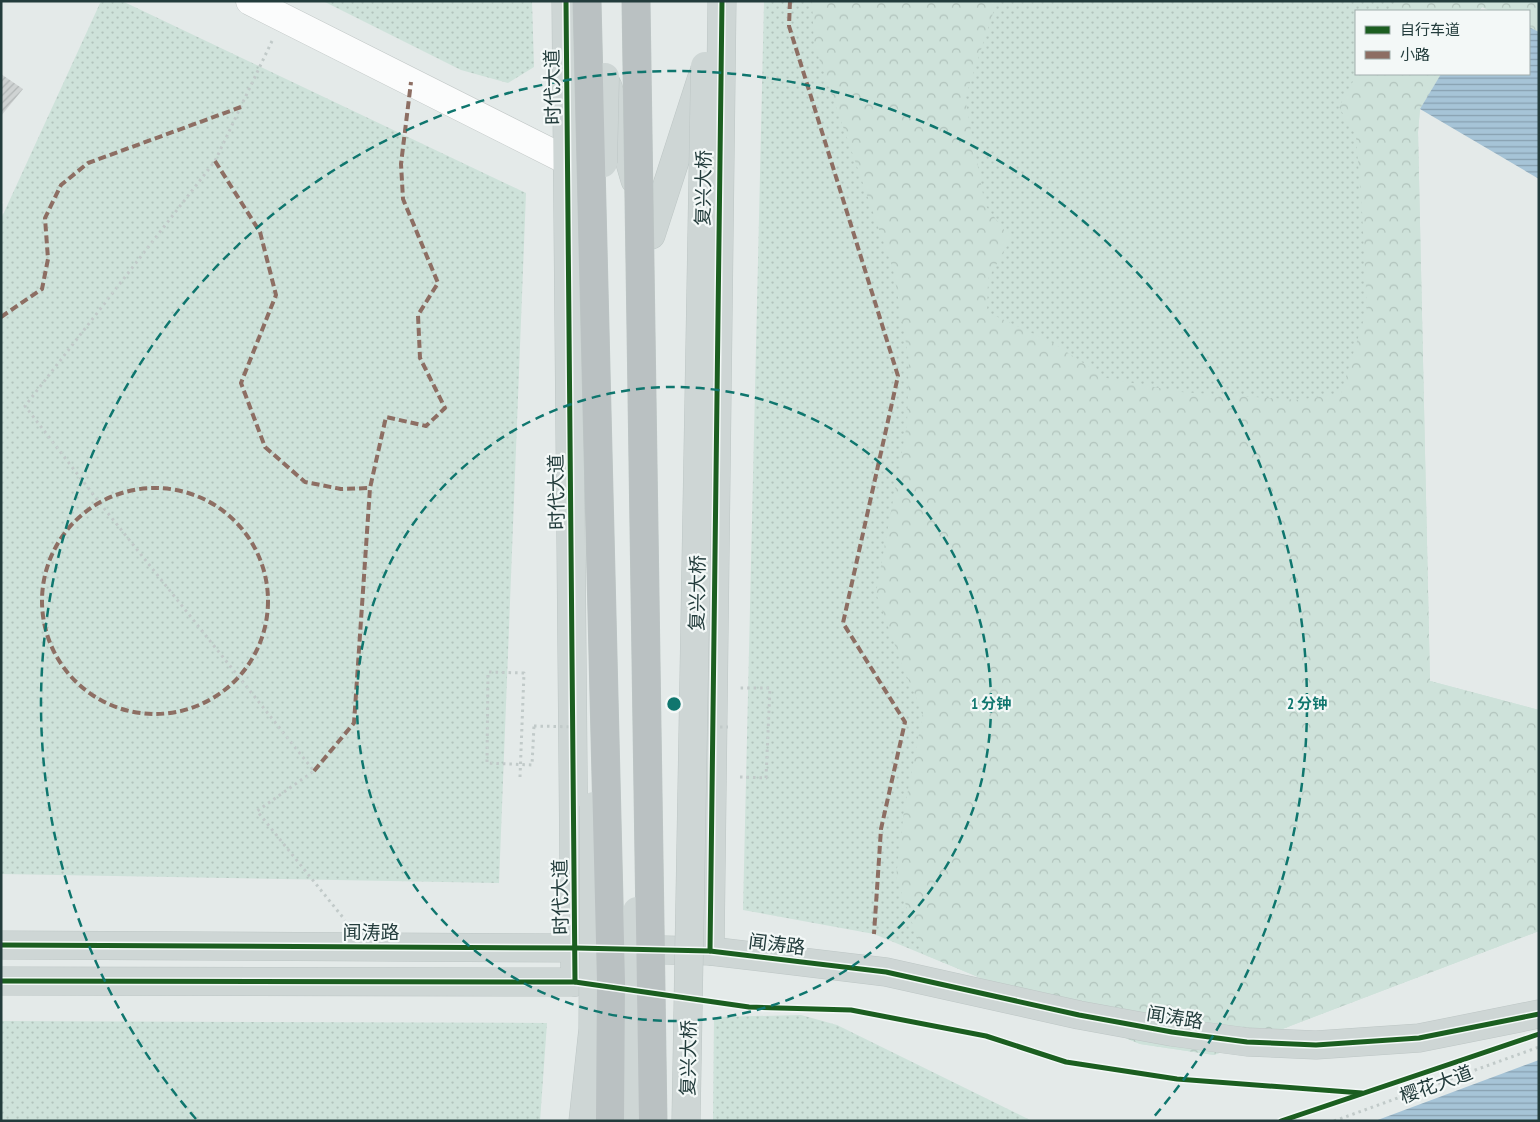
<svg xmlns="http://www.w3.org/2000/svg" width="1540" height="1122" font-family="'PT Sans Narrow','Noto Sans SC',sans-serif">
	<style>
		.green { fill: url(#green-dots) }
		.forest { fill: url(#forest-crowns) }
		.water { fill: url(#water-rules) }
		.building { fill: url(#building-hatch) }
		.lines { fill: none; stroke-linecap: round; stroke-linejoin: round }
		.minor-casing { stroke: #c1c7c6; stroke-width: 29 }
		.major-casing { stroke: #bdc6c5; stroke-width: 29 }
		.path { stroke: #c1cac9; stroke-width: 3; stroke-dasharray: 2.5 4; stroke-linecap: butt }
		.minor { stroke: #fbfcfc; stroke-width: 28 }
		.major { stroke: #ced6d5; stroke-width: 28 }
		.major-bridge-casing { stroke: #bdc6c5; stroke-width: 29; stroke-linecap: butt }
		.highway-bridge-casing { stroke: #bdc6c5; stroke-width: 29; stroke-linecap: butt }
		.path-bridge { stroke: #c1cac9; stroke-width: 3; stroke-dasharray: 2.5 4; stroke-linecap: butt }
		.major-bridge { stroke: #ced6d5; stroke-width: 28 }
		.highway-bridge { stroke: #bac1c2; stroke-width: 28 }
		.quiet { stroke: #8d6e63; stroke-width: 4; stroke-dasharray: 8 4; stroke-linecap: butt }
		.cycleway-casing { stroke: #f3f8f7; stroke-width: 8 }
		.cycleway { stroke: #1b5e20; stroke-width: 5 }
		.ring { fill: none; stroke: #0f766e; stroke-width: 2.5; stroke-dasharray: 9 6 }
		.labels { text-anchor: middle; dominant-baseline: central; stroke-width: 4.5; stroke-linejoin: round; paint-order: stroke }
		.street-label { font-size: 19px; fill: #233c3c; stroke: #f3f8f7 }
		.centre { fill: #0f766e; stroke: #f3f8f7; stroke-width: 2.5 }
		.ring-label { font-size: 15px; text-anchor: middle; font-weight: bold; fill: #0f766e; stroke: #f3f8f7; stroke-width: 4.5; stroke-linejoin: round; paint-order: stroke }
	</style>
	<defs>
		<pattern id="green-dots" width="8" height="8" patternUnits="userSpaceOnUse" patternTransform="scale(1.25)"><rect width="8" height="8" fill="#cee2da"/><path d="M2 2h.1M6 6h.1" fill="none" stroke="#b1c3bc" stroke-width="1.8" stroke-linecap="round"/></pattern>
		<pattern id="forest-crowns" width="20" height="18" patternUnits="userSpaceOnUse" patternTransform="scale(1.25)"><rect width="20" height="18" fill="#cee2da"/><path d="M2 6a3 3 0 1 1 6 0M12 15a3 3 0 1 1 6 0" fill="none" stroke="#b1c3bc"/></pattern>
		<pattern id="water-rules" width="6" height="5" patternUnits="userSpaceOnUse" patternTransform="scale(1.25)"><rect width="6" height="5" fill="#a6c4d7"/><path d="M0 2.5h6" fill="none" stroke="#87a0b0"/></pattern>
		<pattern id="building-hatch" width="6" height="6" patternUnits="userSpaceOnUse" patternTransform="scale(1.25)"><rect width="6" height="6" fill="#cfd3d3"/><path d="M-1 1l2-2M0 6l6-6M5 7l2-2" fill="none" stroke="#b1b6b6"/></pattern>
	</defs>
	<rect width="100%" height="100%" fill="#e4eae9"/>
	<g class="green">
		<polygon points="101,1 122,1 526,193 499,883 1,874 1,219"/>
		<polygon points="323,1 532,1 534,67 508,83 461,70"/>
		<polygon points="764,1 1539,1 1539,32 1529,27 1529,11 1491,11 1482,7 1479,11 1356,11 1356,74 1441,74 1420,109 1418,132 1430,681 1539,710 1539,931 1214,1055 1140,1044 874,934 743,910"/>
		<polygon points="801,1015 837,1025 1032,1121 713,1121 714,1017"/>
		<polygon points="1,1021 547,1023 540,1121 1,1121"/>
	</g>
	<g class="forest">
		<polygon points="812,1 997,1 965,98 985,205 1011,239 988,279 987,312 1053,343 1106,378 1181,392 1299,400 1341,393 1367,309 1362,211 1356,136 1339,107 1357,74 1441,74 1420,109 1418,132 1430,681 1539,710 1539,931 1214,1055 1140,1044 923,954 896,877 904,811 923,713 902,665 876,593 907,424 909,360 893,269 814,44"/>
		<polygon points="1395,1 1539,1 1539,32 1529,27 1529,11 1491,11 1482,7 1479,11 1390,11"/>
	</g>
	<g class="water">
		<polygon points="1529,27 1539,32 1539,179 1420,109 1441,74 1529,74"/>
		<polygon points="1539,1060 1539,1121 1375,1121"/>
	</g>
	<polygon class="building" points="1,74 23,89 1,116"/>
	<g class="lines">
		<g class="minor-casing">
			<polyline id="minor" points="250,1 568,161"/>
		</g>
		<g class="major-casing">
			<g id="major">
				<polyline points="566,1 575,982"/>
				<polyline points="608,87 635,180"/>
				<polyline points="651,235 702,77"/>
				<polyline points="1,945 576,948 710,951 886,972 1079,1015 1172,1032 1247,1042 1316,1045 1419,1038 1539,1014"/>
				<polyline points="710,951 722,1"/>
				<polyline points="1,981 575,982 592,979"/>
			</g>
		</g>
		<g class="path">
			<polyline points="272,41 215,161 25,406 99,502 314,771 257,811 345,920"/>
			<polyline points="520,777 524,673 488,672 487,763 532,765 534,726"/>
			<polyline points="740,777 766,778 770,688 740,688"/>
			<polyline points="1334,1121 1539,1047"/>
		</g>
		<use href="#minor" class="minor"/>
		<use href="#major" class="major"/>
		<g class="major-bridge-casing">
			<g id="major-bridge">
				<polyline points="603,163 605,77"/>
				<polyline points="583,1121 593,1029 594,806"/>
				<polyline points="633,1121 637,911"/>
				<polyline points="686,1121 705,66"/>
			</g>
		</g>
		<g class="highway-bridge-casing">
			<g id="highway-bridge">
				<polyline points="587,1 611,982 610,1121"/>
				<polyline points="636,1 653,1121"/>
			</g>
		</g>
		<g class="path-bridge">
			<polyline points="534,726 579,727"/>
			<polyline points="720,727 728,727"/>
		</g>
		<use href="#major-bridge" class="major-bridge"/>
		<use href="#highway-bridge" class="highway-bridge"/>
		<g class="quiet">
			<polyline points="790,1 789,26 898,376 843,623 905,722 881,829 874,934"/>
			<polyline points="215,161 260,232 276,295 241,383 265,447 305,482 341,489 370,488"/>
			<polyline points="1,317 42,289 48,259 45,218 61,185 88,163 241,107"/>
			<circle cx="155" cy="601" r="113"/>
			<polyline points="314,771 354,723 370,488 386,417 426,426 445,408 420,358 418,315 438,283 403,199 401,164 411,82"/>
		</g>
		<g class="cycleway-casing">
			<g id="cycleway">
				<polyline points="566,1 575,982"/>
				<polyline points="1,945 576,948 710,951 886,972 1079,1015 1172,1032 1247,1042 1316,1045 1419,1038 1539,1014"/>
				<polyline points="710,951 722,1"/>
				<polyline points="1,981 575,982 749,1007 851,1010 986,1036 1066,1062 1177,1079 1362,1093"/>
				<polyline points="1281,1121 1539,1034"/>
			</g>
		</g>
		<use href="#cycleway" class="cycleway"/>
	</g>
	<g class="ring">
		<circle cx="674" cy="704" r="317"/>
		<path d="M196 1119A633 633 0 1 1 1152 1119"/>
	</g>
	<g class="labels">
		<g class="street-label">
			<text transform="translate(552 87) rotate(-91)">时代大道</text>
			<text transform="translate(703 188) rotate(-89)">复兴大桥</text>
			<text transform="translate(556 492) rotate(-91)">时代大道</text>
			<text transform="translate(697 593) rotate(-89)">复兴大桥</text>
			<text transform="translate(560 897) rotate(-91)">时代大道</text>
			<text x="371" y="932">闻涛路</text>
			<text transform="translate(777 944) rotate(7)">闻涛路</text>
			<text transform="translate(1175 1017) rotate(9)">闻涛路</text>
			<text transform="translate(688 1058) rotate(-89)">复兴大桥</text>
			<text transform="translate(1436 1084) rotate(-20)">樱花大道</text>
		</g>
	</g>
	<circle cx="674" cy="704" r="8" class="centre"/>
	<g class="ring-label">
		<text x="991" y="709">1 分钟</text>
		<text x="1307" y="709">2 分钟</text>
	</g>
	<rect width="1540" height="1122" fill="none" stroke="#233c3c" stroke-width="5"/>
	<rect x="1355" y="10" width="175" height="65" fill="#f3f8f7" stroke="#a0adac"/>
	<rect x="1365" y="26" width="25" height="8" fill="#1b5e20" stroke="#a0adac"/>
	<text x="1400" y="35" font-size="15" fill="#233c3c">自行车道</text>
	<rect x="1365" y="51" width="25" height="8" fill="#8d6e63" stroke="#a0adac"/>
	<text x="1400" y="60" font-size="15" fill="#233c3c">小路</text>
</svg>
